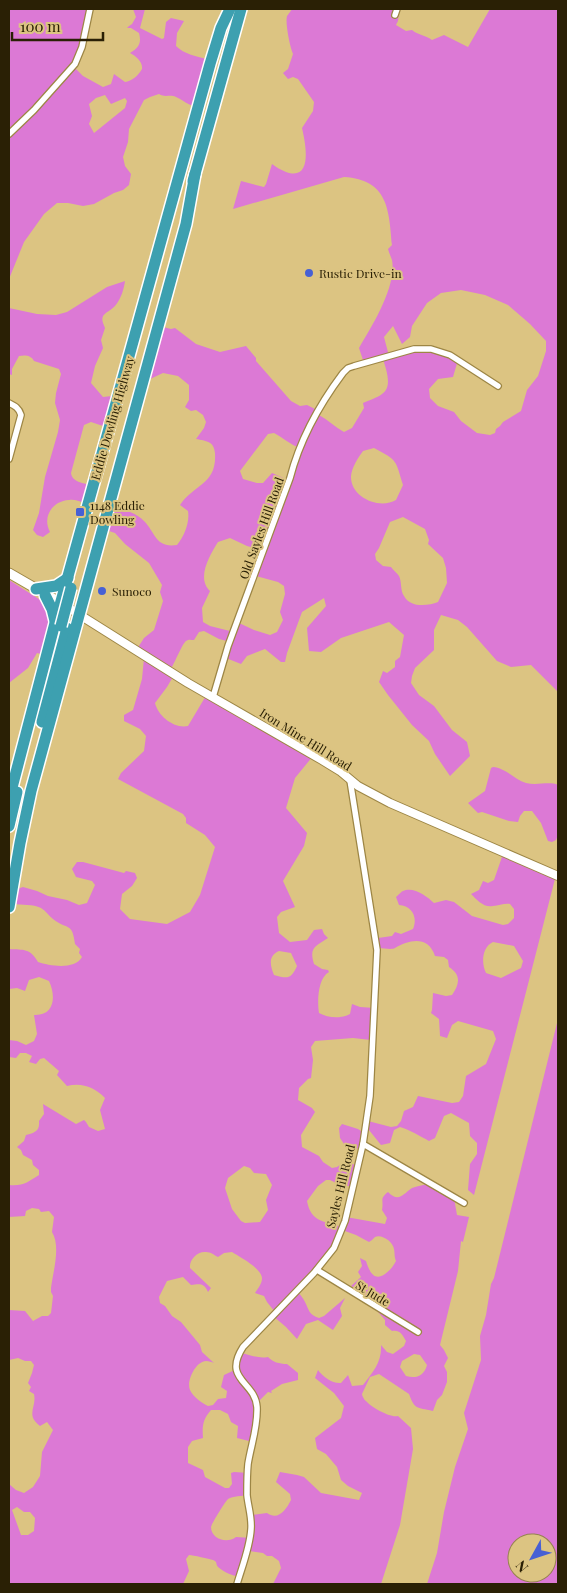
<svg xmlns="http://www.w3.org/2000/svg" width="567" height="1593" font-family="'Playfair Display',serif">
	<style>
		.green { fill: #dc79d5; fill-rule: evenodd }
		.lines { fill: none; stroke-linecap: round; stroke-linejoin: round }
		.minor-casing { stroke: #9d8645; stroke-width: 8 }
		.tertiary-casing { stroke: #9d8645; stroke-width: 10 }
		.secondary-casing { stroke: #9d8645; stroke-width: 11 }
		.motorway-casing { stroke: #fff; stroke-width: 14 }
		.minor { stroke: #fff; stroke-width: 5.5 }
		.tertiary { stroke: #fff; stroke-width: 8 }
		.secondary { stroke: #fff; stroke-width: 9 }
		.motorway { stroke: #3da0b0; stroke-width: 11 }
		.motorway-bridge-casing { stroke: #fff; stroke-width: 14; stroke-linecap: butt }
		.motorway-bridge { stroke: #3da0b0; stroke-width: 11 }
		.poi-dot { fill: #4760d4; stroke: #dcc482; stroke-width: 2 }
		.labels { text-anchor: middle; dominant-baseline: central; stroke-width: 4; stroke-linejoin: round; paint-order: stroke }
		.poi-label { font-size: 12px; fill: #2a2005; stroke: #dcc482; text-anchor: start }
		.street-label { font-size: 12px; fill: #2a2005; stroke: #dcc482 }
	</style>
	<rect width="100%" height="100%" fill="#dcc482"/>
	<g class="green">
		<path d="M9,9h82l-17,58 9,9 20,11 8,-3 3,-10 11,8c7,-1 13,-6 17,-13 1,-7 -6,-13 -12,-16 8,-5 12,-9 9,-20l-8,-5h-4l2,-2 3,-2 4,-7 -3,-8h12l-5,19 22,11 2,-1 2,-16 5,-4 13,3 -7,12 -1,13c8,8 21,11 32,13l-12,48c-8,-2 -13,-7 -20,-10 -6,-3 -11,1 -17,-3l-9,3 -6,3 -15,29 -1,13 -5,15 2,9 6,8 -2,11 -6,5 -9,3 -20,11 -11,2 -15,-3h-11l-13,11 -20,28 -15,37zM105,95l6,9 14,-6 2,3 -2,7 -31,25 -5,-9 3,-8 -3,-12 7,-6z"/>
		<path d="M292,9h107l-1,12 -2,4 10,6 6,-1c6,5 13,5 20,10l12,-5 24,12 22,-38h68v683l-27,-27 -20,2 -14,-6 -30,-34 -9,-7 -17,-5 -7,15v20l-19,18 -3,8 -1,7 8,12 15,11 18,24 15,12 3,14 -20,20 -15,-22 -6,-13 -17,-16 -24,-30 -9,-13 4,-11 4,2 8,-6v-6l5,-4 4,-22 -15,-13 -48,16 -20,14 -12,-1 -2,-23 19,-22 -2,-8 -22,14 -15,41 -2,9h-4l-16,-13 -18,7 -6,8 -15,-6 5,-16 -12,-3 -15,-8 -5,1 -5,8c-4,0 -5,-1 -8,1 -4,3 -12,24 -16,29l4,5 -7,12 -12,16c3,13 19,26 33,23l19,-32 106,62 -18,22 -9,30 21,25 -3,13 -21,35 12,26 -14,5 -4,5 2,16 11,9 17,-2 7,-10 8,-1 2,5 4,4c-13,9 -19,9 -14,26l8,5 6,1 1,2c-11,6 -12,29 -10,41 9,5 22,6 31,1l2,-10 8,3 15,1 -4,32 -18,-2 -38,3 -4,6 2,13 -2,18 -3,1 -9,9 -1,12 14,8 3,4 -14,23 1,12 17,9 4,6 9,6 5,-1 6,-4 15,2 -5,22 -15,-3 -8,-4h-4l-8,6 -11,15c4,22 18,20 35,26l4,-10 39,7 2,-6 -5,-8c2,-10 -3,-11 6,-18 11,11 15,2 24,-4 5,-2 11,-3 16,-4l26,14 3,17 12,2 -6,25 -2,-1 -3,30 -18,74 4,5 4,8 -4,8 3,6v10l-5,13 -5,5 -4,11c-17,-4 -18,-1 -24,-17l-30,-20 -9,3 -8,17c0,1 2,6 4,7 5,6 24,17 32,15l13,12 2,21 -13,76 -19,59h-108l8,-16 -2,-7 -7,-5h-5l-4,-3 -14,-2 -9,26c-9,-2 -15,-4 -22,-10 -3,-4 0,-5 -5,-7 -4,-1 -20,-5 -24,-5l-3,4 3,12 -6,13h-174v-100l7,6 8,3 9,-6 7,-11 2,-24 11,-22 -6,-8 -7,4c-15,-12 -3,-18 -6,-32l-5,-3 2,-4 -3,-4 4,-10 2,-8 -3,-4h-6l-7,-3 -9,2v-50l16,1 8,10 9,-5h6l3,-3 2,-17 -2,-4v-4c2,-16 10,-42 1,-56l2,-15 -5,-6 -8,1 -2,-3 -7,-1 -6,3 -1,5 -16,1v-32c15,1 17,-2 30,-10v-5l-6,-5 -1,-5 -9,-5 -2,-5 -4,-3 7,-6 2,-6c9,-2 14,-4 13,-14l5,-7 -1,-10 33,20 8,-4 2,2 3,5 9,4 7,-2 -5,-19 5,-12c-10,-11 -24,-16 -38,-12l-10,-11 2,-4 -15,-13 -4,1 -4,5 -7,-2 3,-6 -6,-3h-6l-4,5 -7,-1v-17l8,1 9,4 8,-4 3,-7 -3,-19c21,1 22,-19 15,-34l-10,-4 -10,3 -4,11 -8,-3 -8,1v-40c15,1 21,-1 29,13 12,4 37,8 44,-5l-3,-4 1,-4 -5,-5c-3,-23 -7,-13 -22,-25 -4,-3 -7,-8 -12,-11 -8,-4 -19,-3 -28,-4l-2,-13 12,-4 14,4 11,5 19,4 12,5 8,-2 8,-18 -3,-4 -16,-4 -4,-8 5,-7h6l41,11 2,-2 9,2 2,5 -5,8 -10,8 -2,15 10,10 37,5 23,-12 10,-17 15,-48 -10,-12 -19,-12v-5l-3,-4 -65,-35 3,-6 23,-22 2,-15 -6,-7 -16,-8v-6l9,-5 9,-31 2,-21 -7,-9 7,-11 10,-8 9,-29 -3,-9 2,-7 -13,-22 -24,-19 -10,-11 -9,-3 9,-22c9,1 23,6 29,13 12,12 11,27 33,24 7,-8 13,-23 11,-34l-8,-6c14,-21 37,-20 35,-52 -1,-12 -9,-12 -19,-14l8,-11 2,-6 -3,-7 -7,-5 -5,1 -6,-4 4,-7v-15l-11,-9 -15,-3 -15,7 15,-53 8,2 4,-1 21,16 24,8 26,-6 10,12v3l35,40 9,5 7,-1 12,6v4c9,5 16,12 25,17l8,-4 12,-20 -1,-5c6,-3 14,-5 19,-9 11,-7 4,-25 1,-35l-19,4 -5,-15c13,-22 38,-62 33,-88 -1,-3 -3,-7 -4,-11l4,-4c-3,-36 -4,-65 -48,-68l-111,32 8,-28 23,6 2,-3 6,-20c4,3 9,6 14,8 28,10 19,-31 16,-44l11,-17 1,-9 -16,-23 -5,-2 -5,2 -5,-6 5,-4 5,-15c-3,-7 -8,-31 -6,-38 1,-1 5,-7 5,-7zM461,290l24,5 23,10 22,19 16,17v10l-8,25 -11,14 -6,21 -18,11 -3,4 -4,3 -1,4 -5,2 -13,-2 -16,-12 -7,-9 -16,-6 -8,-8 -1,-9 9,-10 15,-2 5,-17 -31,-11 -38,7 -5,-19 9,-11 9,18 8,-7 2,-11 15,-23 14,-10zM274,433c10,5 15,11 26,15l-12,32 -16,-7 -9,10h-6l-14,-4 -3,-8 28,-37zM374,448c24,13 21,11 29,37l-7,15c-17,10 -46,-3 -45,-24 1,-9 7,-18 12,-25zM403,517l22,12 4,11 -1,4 15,14 3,10 1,15 -9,19c-10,4 -28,6 -34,-6 -4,-6 -2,-14 -5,-20 -2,-3 -6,-6 -8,-9l-8,-1 -7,-6 -1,-6 4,-6 11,-26zM230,538l17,8 15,4 -6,26 22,6 6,4 1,8 -5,18 3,8 -6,12 -7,3 -16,-5 -15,-7 -5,9 -24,-6 -7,-4 -1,-14 8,-17c-14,-13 0,-36 8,-49zM279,951l12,2 6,13c-6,13 -9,13 -23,9 -4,-10 -6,-19 5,-24zM244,1166l6,2 4,5 12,1 6,11 -6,15 2,10 -8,12 -15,1 -4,-2 -9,-12 -7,-21 3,-10zM342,1230l14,5 13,7c2,-1 4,-3 6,-5 7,-3 18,5 19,12 1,5 0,7 2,12 -3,6 -6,9 -11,13 -11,8 -16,-3 -19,-13l-6,-3 2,8 -4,6 3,5 -10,9 2,1 10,-7 2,3 -7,6 27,31v5l7,6c8,-1 10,3 14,10l-2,5 -11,8 -6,-2 -6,-7c1,17 -8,27 -18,40l-11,1 -4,-11 -7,8c-8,1 -18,-6 -23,-13l-3,8 19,15 10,13 -3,12 -26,20 2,11 9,5 11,13 4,13 7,6 14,7 -3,7 -38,-7 -17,-16 -7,-2 -17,-3 -4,10 14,12 1,6c-5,10 -13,21 -24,13l-15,2 -1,23 -15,-1c-9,7 -25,2 -25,-10 1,-4 14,-25 17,-28 5,-3 14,-3 20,-4l1,-22 -15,-1 -3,1 1,11 -3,4h-4l-20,-11 -2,-7 -15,-7v-16l4,-6 11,-3c-1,-12 0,-19 8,-28h9l8,4 3,8 7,4 -1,12 16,4 5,-40 10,-10 4,1 -1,-2 11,-7 16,-4v-7l-11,-9c-8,0 -14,-2 -19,-7 -9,2 -18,-2 -26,-4l-5,16 -13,6 -3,12 6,4 -1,7 -8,1 -5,6 -5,1c-6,-3 -15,-9 -18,-16 -4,-9 6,-29 16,-29 3,0 6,1 8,2l-12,-11 -2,-7 -19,-23 -9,-6 -7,-10 -5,-3 -1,-6 8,-16 16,-4 8,8c9,-1 13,-2 17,7l3,-4 -21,-20c-1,-8 7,-17 16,-16 5,0 8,3 12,5l6,-4 8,-1c8,5 29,16 30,26 0,6 -4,10 -7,15l9,3 3,6 8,10 -2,4 13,11 11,12 9,-15 12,-4 15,10 9,-14 -2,-8 5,-10 -21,18 -5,2c-10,-3 -10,-8 -14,-16 -2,-4 -5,-8 -8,-11l40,-50zM414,1354l6,1 7,10c-3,11 -11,14 -21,11l-6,-9 2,-6zM17,1507l7,5h6l5,6 -1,13 -6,4h-7l-9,-25z"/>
		<path d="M125,281c-1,8 -4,18 -10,25 -9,9 -17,7 -10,22l-4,12 2,8 -8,18 -4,17 12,14 9,-1 -3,32 -18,-6 -7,3 -13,48c1,9 12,10 20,12l-7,18c-5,-2 -10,-4 -15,-3 -17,1 -27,17 -19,32l-7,5 -6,-2 -4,-5 6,-17 6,-36 13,-45 2,-12 -5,-17 1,-10 5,-19 -2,-5 -25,-8c-3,-6 -9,-6 -15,-5l-7,13v6l-3,-1v-66l28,6 19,1 11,-3 40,-25z"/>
		<polygon points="9,580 42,601 51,616 44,655 37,653 28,668 9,683"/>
		<path d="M493,767c13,1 22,13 33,16 11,3 23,-2 32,2v50l-2,5 -4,2 -4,-1 -7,-18 -9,-12h-8l-4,5 -2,6 -9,-1 -27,-9 -4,1 -10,-10 17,-12 6,-23z"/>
		<path d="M503,854l53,21 -82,320 -6,-5 2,-26 7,-10v-11l-7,-7 -1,-13 -18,-10 -7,3 -9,22 -6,3c-9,-5 -19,-11 -29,-14l-6,3 -4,13 -9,2 -16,-20 3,-4 23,6 6,-1 4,-5 3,-10 9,-4 5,-11 34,7 7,-1 4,-6 3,-20 20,-12 10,-25 -3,-8 -35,-10 -6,4 -5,13 -7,-2 -1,-17 -8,-6 1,-3 1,-17 13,3 6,-1c8,-12 9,-20 -3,-28l-1,-7 -4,-3 -9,-1c-7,-21 -26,-16 -40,-8 -4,2 -11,0 -16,0l-1,-10 14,-2 3,-4 6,2 12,-5c5,-12 -1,-23 -14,-24l-3,-8c1,-1 6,-6 7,-6 10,-5 24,5 31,12l12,-3 8,2 18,14 31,9 5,-1 6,-6v-9l-4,-5c-6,-1 -11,2 -17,2 -9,2 -16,-6 -22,-12l8,-4 4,-9 5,2 6,-3zM493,942l21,4 9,15 -2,7 -20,10 -15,-5c-5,-10 -4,-26 7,-31z"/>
		<path d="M558,1019v565h-131l10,-31 7,-41 11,-45 13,-38 -4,-16 17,-53 -1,-24 6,-21 5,-31 3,-6zM517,1543h30v30h-30z"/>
		<polygon points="342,1124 358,1129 364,1133 361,1149 346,1147 340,1138 339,1128"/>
	</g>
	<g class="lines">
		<g class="minor-casing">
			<g id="minor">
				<polyline points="395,15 397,9"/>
				<polyline points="9,134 34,110 75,64 82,47 90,9"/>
				<path d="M9,403c6,3 10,5 12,12l-12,44"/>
				<path d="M213,697l15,-51 62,-168c10,-39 29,-73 53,-105l5,-5 6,-2 60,-17h17l19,6 48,31"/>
				<polyline points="363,1144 464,1203"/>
				<polyline points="317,1270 418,1332"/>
				<path d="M237,1584c5,-17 13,-37 14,-55 1,-12 -3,-23 -4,-34 0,-10 0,-21 1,-31 3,-19 10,-37 9,-57 -2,-26 -35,-27 -14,-60l71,-74 20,-25 11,-27 18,-77 7,-48 7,-146 -27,-170"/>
			</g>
		</g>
		<g class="tertiary-casing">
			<polyline id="tertiary" points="64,605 188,683 322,760 340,771 358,786 390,803 558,876"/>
		</g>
		<g class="secondary-casing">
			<polyline id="secondary" points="9,573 61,603"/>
		</g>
		<g class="motorway-casing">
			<g id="motorway">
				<polyline points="193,181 241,9"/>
				<polyline points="36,589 56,586 68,578"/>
				<polyline points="45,595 52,609 55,621"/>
				<polyline points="42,722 67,628"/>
				<polyline points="9,799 55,623 210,64 221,28 230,9"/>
				<polyline points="9,826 17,792"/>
				<polyline points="9,907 20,843 31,791 186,224 195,174"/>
			</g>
		</g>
		<use href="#minor" class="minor"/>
		<use href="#tertiary" class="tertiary"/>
		<use href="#secondary" class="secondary"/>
		<use href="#motorway" class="motorway"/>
		<g class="motorway-bridge-casing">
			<polyline id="motorway-bridge" points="61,626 71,588"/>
		</g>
		<use href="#motorway-bridge" class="motorway-bridge"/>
	</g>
	<g class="poi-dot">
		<circle cx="309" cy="273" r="5"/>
		<rect x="75" y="507" width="10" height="10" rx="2.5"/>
		<circle cx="102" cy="591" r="5"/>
	</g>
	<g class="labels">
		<g class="poi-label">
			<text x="319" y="273">Rustic Drive-in</text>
			<text x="90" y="505">1148 Eddie<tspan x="90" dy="14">Dowling</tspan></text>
			<text x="112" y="591">Sunoco</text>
		</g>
		<g class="street-label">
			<text transform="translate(112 418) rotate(-74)">Eddie Dowling Highway</text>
			<text transform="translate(261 528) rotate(-70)">Old Sayles Hill Road</text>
			<text transform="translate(306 739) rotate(32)">Iron Mine Hill Road</text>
			<text transform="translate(340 1186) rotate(-76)">Sayles Hill Road</text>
			<text transform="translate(373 1293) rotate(31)">St Jude</text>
		</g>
	</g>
	<rect width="567" height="1593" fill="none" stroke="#2a2005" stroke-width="20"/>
	<g transform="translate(532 1558) rotate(230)"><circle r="24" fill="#dcc482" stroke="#958250"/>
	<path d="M0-4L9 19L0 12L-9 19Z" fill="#4760d4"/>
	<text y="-8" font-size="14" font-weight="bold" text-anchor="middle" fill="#2a2005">N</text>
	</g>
	<path d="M12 32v8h91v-8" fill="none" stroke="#2a2005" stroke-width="2.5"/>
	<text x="20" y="32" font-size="15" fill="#2a2005" stroke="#dcc482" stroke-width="4" paint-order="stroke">100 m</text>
</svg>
